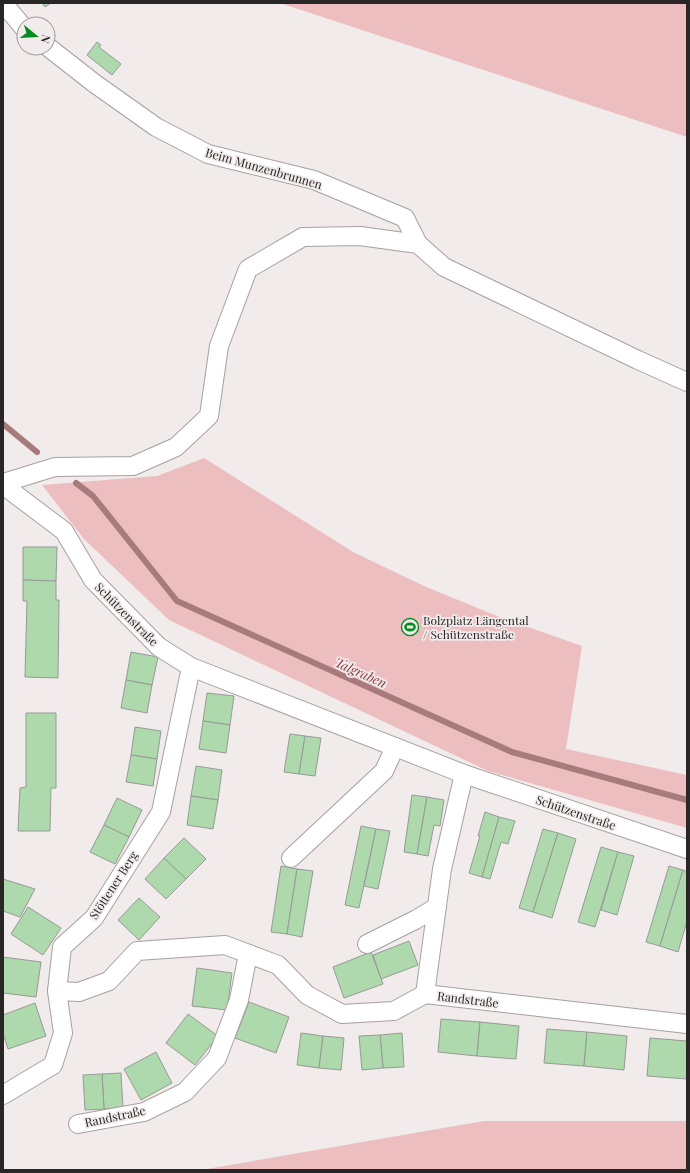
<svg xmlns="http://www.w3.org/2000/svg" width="690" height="1173" font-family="'Playfair Display',serif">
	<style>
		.green { fill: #ecbebf }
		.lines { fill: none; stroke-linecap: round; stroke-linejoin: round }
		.stream { stroke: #a77a7b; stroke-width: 6 }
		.building { fill: #add9ac; stroke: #969a96 }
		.minor-casing { stroke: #a7a0a0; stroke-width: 20 }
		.minor { stroke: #fff; stroke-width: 18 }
		.labels { text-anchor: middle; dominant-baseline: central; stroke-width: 3.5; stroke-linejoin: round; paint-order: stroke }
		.street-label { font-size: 12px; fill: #282626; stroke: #f2ebeb }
		.poi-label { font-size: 12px; fill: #282626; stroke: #f2ebeb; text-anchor: start }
		.water-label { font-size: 13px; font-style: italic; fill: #893b43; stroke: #f2ebeb }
	</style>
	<rect width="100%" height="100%" fill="#f2ebeb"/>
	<g class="green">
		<polygon points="280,3 687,3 687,137"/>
		<polygon points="204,458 353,552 424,586 502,618 582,646 566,749 687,775 687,828 488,771 169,620 84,539 42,485 157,476"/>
		<polygon points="484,1121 687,1121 687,1170 201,1170"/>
	</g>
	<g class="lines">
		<g class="stream">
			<polyline points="3,424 37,452"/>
			<polyline points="76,483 93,496 177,601 512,752 687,800"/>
		</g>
	</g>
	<g class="building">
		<polygon points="42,3 51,3 45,7"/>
		<polygon points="97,42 101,45 99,47 121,64 112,75 87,55"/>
		<polygon points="23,547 57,547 56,581 23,580"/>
		<polygon points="23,580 56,581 56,600 59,600 58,678 25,677 27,601 23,601"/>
		<polygon points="131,652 158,657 152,685 126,680"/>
		<polygon points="126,680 152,685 147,713 121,708"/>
		<polygon points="207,693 234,696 230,725 203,721"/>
		<polygon points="26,713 56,713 56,788 51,788 50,831 18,831 20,788 26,787"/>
		<polygon points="203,721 230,725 226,753 199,749"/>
		<polygon points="135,727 161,731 157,759 131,755"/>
		<polygon points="290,734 305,736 299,774 284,772"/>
		<polygon points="305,736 321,738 315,776 299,774"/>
		<polygon points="131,755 157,759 153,786 126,782"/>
		<polygon points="196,766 222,770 218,800 191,796"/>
		<polygon points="412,795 427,797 417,854 404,852"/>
		<polygon points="191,796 218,800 213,829 187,825"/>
		<polygon points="427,797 444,800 440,826 434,825 428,856 417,854"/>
		<polygon points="117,798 142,810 129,837 104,825"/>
		<polygon points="485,812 499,817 482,877 469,873 480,836 478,836"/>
		<polygon points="499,817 515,821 508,844 501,842 490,879 482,877"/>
		<polygon points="104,825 129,837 115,864 90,852"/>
		<polygon points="361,826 376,829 359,908 345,905"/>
		<polygon points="376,829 390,831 378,889 364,886"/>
		<polygon points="543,829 558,833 533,912 519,908"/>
		<polygon points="558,833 576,839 552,918 533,912"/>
		<polygon points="184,838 206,859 186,879 164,858"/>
		<polygon points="601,847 618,852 595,927 578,922"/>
		<polygon points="618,852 634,856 617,915 601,910"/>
		<polygon points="164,858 186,879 166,899 145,879"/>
		<polygon points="281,866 297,869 287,934 271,932"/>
		<polygon points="669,866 683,870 660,946 646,942"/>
		<polygon points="297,869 313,871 302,937 287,934"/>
		<polygon points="683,870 687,872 687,921 678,952 660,946"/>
		<polygon points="3,879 35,889 20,917 3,911"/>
		<polygon points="139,898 160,917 139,940 118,920"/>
		<polygon points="28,907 61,928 43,955 11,934"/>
		<polygon points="409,941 418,965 381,979 373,955"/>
		<polygon points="371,952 383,984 344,998 333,967"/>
		<polygon points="3,957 41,962 36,997 3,993"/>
		<polygon points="197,968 232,973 227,1010 192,1006"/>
		<polygon points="249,1002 289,1017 276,1053 235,1038"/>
		<polygon points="35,1003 46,1036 8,1049 3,1033 3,1015"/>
		<polygon points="188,1014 218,1036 195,1065 166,1043"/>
		<polygon points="441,1019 480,1022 477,1056 438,1052"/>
		<polygon points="480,1022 519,1026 516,1059 477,1056"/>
		<polygon points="547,1029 587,1032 584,1066 544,1063"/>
		<polygon points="587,1032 627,1036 624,1070 584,1066"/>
		<polygon points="301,1033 323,1036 319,1068 297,1065"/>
		<polygon points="402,1033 404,1067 383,1068 380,1035"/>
		<polygon points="380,1035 383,1068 362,1070 359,1036"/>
		<polygon points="323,1036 344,1038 341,1070 319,1068"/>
		<polygon points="650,1038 687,1041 687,1079 647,1076"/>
		<polygon points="156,1052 172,1083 141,1100 124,1069"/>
		<polygon points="121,1073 123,1108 104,1109 102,1074"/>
		<polygon points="102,1074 104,1109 85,1110 83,1075"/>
	</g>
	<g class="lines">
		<g class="minor-casing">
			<g id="minor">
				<polyline points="3,3 24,28"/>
				<polyline points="48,47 94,83 156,127 208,154 314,180 405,218 418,244"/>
				<polyline points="3,483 55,467 133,466 176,447 209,416 219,346 248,269 303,237 360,236 418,244 444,267 638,360 687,382"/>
				<polyline points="3,485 64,531 93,580 159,647 191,667 464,774 687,849"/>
				<polyline points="291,858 384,771 395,747"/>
				<polyline points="367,944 415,920 437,907"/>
				<polyline points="57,991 79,992 109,981 137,951 225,945 278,965 307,995 342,1014 394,1011 425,994 687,1024"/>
				<polyline points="425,994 442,869 464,774"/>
				<polyline points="3,1095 53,1065 63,1033 57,991 62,947 94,918 161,812 191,667"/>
				<polyline points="78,1124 144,1112 185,1092 217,1058 239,1000 248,954"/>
			</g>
		</g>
		<use href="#minor" class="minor"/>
	</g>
	<defs>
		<g id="stadium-ring" transform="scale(0.9)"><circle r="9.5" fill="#f2ebeb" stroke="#008d1e" stroke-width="1.5"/><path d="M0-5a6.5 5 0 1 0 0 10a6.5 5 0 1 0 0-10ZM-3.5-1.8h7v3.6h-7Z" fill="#008d1e"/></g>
	</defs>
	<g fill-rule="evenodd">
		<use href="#stadium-ring" x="410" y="627"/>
	</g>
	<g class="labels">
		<g class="street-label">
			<text transform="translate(264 168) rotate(16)">Beim Munzenbrunnen</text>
			<text transform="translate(127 614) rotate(45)">Schützenstraße</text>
			<text transform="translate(576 812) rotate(19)">Schützenstraße</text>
			<text transform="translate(113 885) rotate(-57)">Stöttener Berg</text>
			<text transform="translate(468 999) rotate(7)">Randstraße</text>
			<text transform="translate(115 1116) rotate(-12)">Randstraße</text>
		</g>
		<g class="poi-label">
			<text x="423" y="620">Bolzplatz Längental<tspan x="423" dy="14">/ Schützenstraße</tspan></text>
		</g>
		<g class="water-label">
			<text transform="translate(361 672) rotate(24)">Talgraben</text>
		</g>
	</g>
	<rect width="690" height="1173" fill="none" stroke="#282626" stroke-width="8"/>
	<g transform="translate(36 36) rotate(108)"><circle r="19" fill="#f2ebeb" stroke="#a19c9c"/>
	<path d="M0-3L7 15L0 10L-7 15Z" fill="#008d1e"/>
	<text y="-6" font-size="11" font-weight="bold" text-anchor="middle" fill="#282626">N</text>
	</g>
</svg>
